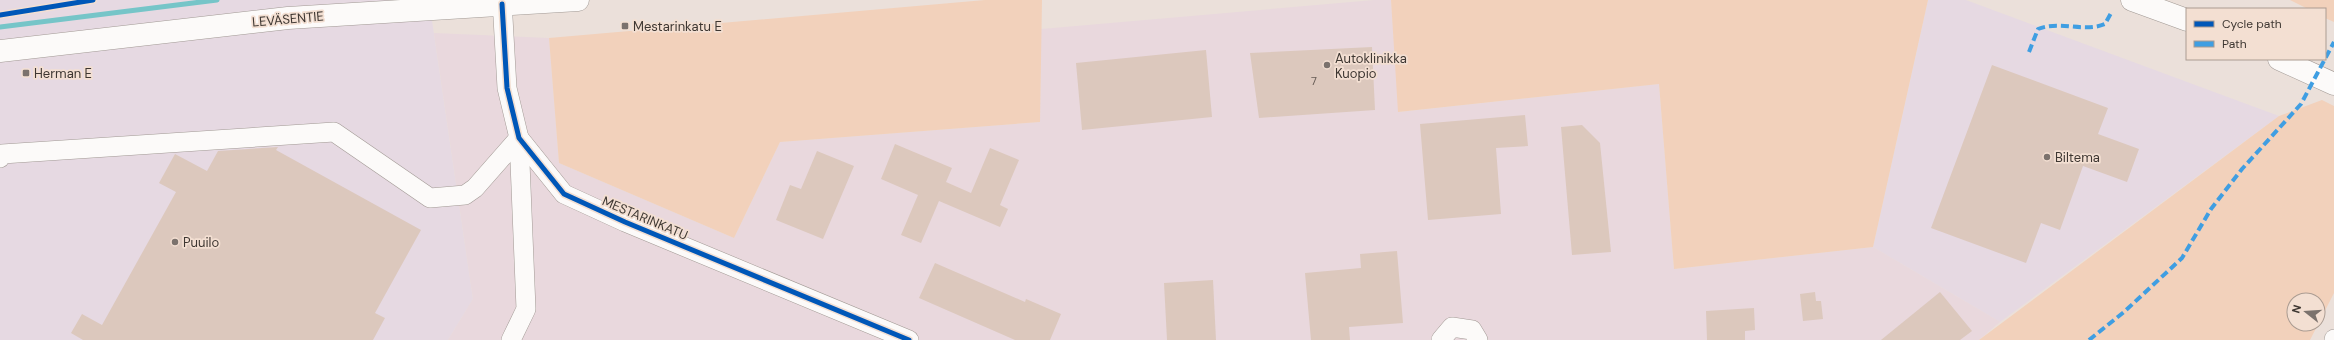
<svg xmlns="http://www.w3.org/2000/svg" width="2334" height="340" font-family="'DM Sans',sans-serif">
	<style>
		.commercial { fill: #e6d9e2 }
		.industrial { fill: #e9d8dd }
		.green { fill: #f2d1bb; fill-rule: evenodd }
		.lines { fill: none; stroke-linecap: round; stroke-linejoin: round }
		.stream { stroke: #76c5c8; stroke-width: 5 }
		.building { fill: #dcc8bd }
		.minor-casing { stroke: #a19994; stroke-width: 20 }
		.major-casing { stroke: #a19994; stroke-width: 23 }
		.minor { stroke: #fcfaf9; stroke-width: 19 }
		.major { stroke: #fcfaf9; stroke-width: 22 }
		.quiet { stroke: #3f9ee2; stroke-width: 4; stroke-dasharray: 8 4; stroke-linecap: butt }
		.cycleway-casing { stroke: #f3dfd2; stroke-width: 8 }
		.cycleway { stroke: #0057b8; stroke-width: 5 }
		.poi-dot { fill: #7b726d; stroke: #f3dfd2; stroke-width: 1.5 }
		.labels { text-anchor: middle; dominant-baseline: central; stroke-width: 3.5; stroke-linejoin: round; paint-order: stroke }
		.number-label { font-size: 11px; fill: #665b55 }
		.street-label { font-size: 13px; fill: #3e3732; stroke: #f3dfd2 }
		.poi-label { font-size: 13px; fill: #3e3732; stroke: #f3dfd2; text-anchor: start }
	</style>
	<rect width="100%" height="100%" fill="#ebe0da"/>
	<g class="commercial">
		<polygon points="0,0 429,0 473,299 448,340 0,340"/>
		<polygon points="1928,0 1966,0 2279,116 2000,322 1873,247"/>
	</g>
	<polygon class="industrial" points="1374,0 1391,0 1399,112 1659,84 1674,269 1873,247 2000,322 1979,340 448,340 473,299 434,33 549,38 559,163 734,238 780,142 1040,122 1041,29"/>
	<g class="green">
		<polygon points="985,0 1042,0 1040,122 780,142 734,238 559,163 549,38"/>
		<polygon points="1391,0 1928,0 1873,247 1674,269 1659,84 1398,112"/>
		<polygon points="2290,0 2334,0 2334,22 2325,18 2325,9 2308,9"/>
		<path d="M2322,100l12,6v187l-24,47h-331l300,-224zM2294,300h24v24h-24z"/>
	</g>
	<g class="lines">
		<polyline class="stream" points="0,27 217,0"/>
	</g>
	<g class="building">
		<polygon points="1372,47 1375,110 1259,118 1250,53"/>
		<polygon points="1206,50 1212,117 1082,130 1076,63"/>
		<polygon points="1992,65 2108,108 2098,134 2139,149 2127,182 2083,166 2060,230 2041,223 2026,263 1931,228"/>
		<polygon points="1525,115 1528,146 1496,148 1501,214 1428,220 1420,124"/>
		<polygon points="1582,125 1600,143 1611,252 1572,255 1561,127"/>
		<polygon points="895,144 952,168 946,182 971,193 990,148 1019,160 1000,205 1008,209 1000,227 939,201 921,243 901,235 918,195 881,179"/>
		<polygon points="278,147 276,150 421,230 375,313 385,318 373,340 83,340 71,333 82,314 102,325 176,192 159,183 175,154 207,171 218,151"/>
		<polygon points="817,151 854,166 823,239 776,220 790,185 801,189"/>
		<polygon points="1397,251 1403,323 1349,327 1350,340 1311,340 1305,273 1361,268 1360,254"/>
		<polygon points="935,263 1025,302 1026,299 1061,314 1050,340 1015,340 919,298"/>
		<polygon points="1213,280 1216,340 1167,340 1164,283"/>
		<polygon points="1815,292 1816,301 1821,301 1823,319 1803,321 1800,294"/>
		<polygon points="1940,292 1972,331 1960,340 1881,340"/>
		<polygon points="1754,308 1755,330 1745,331 1745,340 1707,340 1706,311"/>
	</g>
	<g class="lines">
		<g class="minor-casing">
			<g id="minor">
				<polyline points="502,0 507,88 519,138 564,194 625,222 909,340"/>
				<polyline points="0,158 2,154 334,132 430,198 465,195 475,188 519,138"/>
				<polyline points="511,340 526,309 519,138"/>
				<polyline points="1441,340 1452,327 1472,330 1478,340"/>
				<polyline points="2334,340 2334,339"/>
			</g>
		</g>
		<g class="major-casing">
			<g id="major">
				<polyline points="2132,0 2187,20"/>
				<polyline points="0,51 288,18 578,0"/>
				<polyline points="2279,59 2334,84"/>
			</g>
		</g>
		<use href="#minor" class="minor"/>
		<use href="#major" class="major"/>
		<g class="quiet">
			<path d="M2029,52l9,-23c22,-9 46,4 67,-5l6,-11"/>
			<polyline points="2089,340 2124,312 2182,258 2211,209 2242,169 2301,104 2334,42"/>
		</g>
		<g class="cycleway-casing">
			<g id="cycleway">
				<polyline points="502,4 507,88 519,138 564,194 625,222 909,340"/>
				<polyline points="0,15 93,0"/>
			</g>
		</g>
		<use href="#cycleway" class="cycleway"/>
	</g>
	<g class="poi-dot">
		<rect x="621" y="22" width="8" height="8" rx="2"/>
		<circle cx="1327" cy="65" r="4"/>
		<rect x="22" y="69" width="8" height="8" rx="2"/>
		<circle cx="2047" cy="157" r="4"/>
		<circle cx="175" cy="242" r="4"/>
	</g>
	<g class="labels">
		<g class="number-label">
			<text x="1314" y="81">7</text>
		</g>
		<g class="street-label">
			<text transform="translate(288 19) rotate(-5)">LEVÄSENTIE</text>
			<text transform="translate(645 218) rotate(23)">MESTARINKATU</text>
		</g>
		<g class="poi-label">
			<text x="633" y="26">Mestarinkatu E</text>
			<text x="1335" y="58">Autoklinikka<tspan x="1335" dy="15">Kuopio</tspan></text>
			<text x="34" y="73">Herman E</text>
			<text x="2055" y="157">Biltema</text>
			<text x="183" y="242">Puuilo</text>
		</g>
	</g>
	<rect x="2186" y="8" width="140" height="52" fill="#f3dfd2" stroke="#ab9c92"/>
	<rect x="2194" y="21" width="20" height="6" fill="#0057b8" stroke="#ab9c92"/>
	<text x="2222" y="28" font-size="12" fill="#3e3732">Cycle path</text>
	<rect x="2194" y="41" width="20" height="6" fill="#3f9ee2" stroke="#ab9c92"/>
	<text x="2222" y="48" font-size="12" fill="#3e3732">Path</text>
	<g transform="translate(2306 312) rotate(287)"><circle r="19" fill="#f3dfd2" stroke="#ab9c92"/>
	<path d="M0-3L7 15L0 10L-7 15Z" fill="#7b726d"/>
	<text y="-6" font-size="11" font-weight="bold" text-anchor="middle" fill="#3e3732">N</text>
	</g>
</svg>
